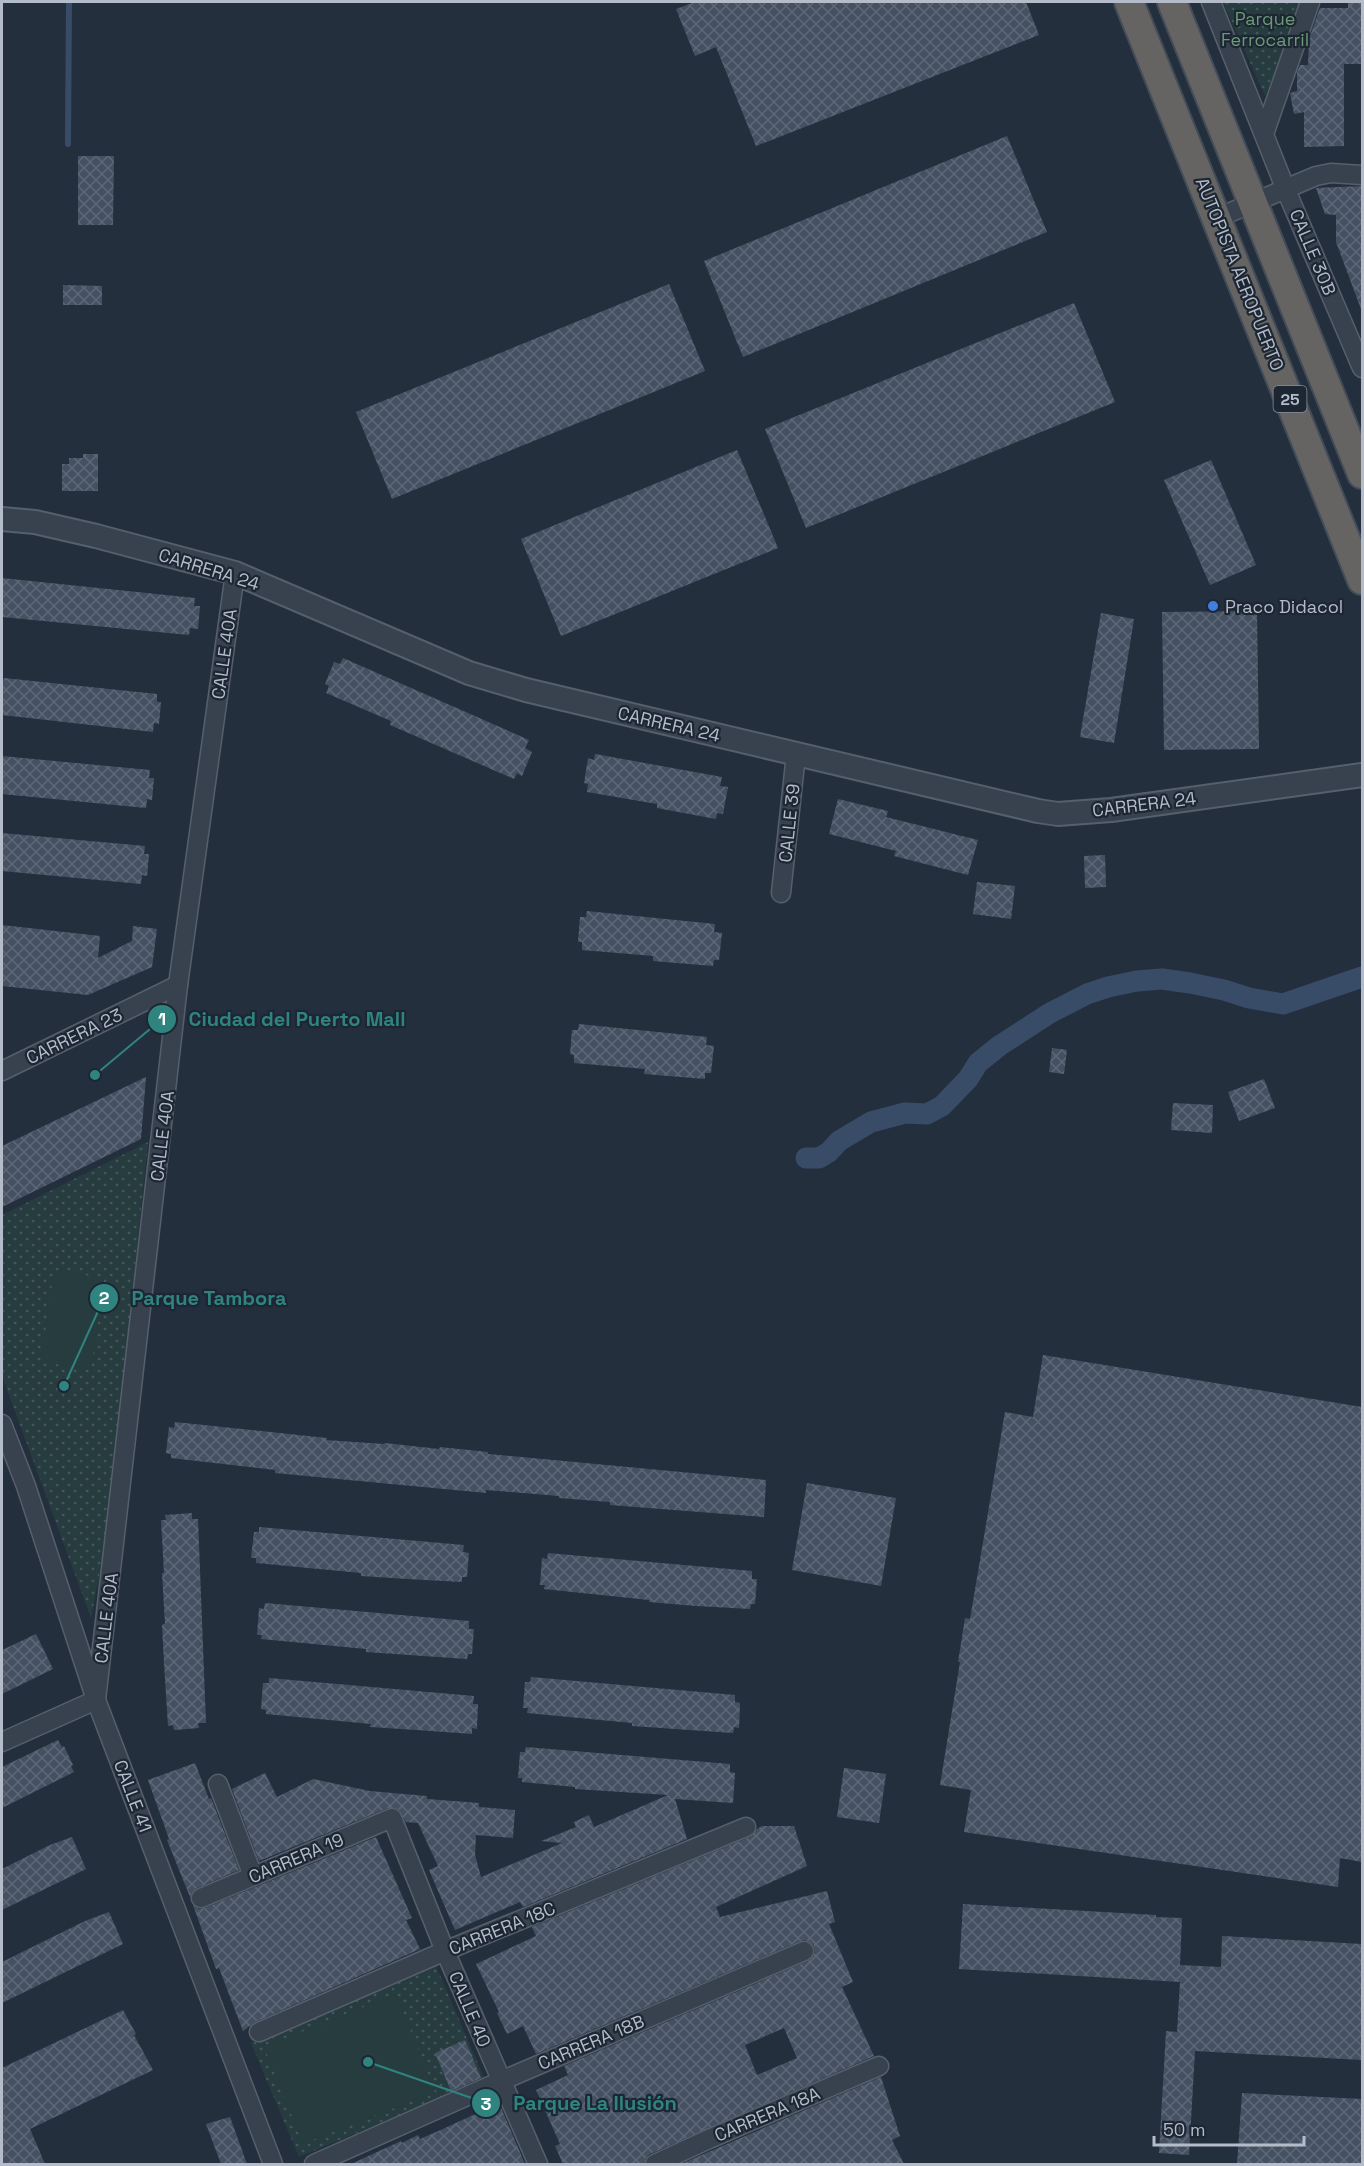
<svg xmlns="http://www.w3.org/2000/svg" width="1364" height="2166" font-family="'Space Grotesk',sans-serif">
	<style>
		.grass { fill: url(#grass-dots) }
		.pitch { fill: #263c3f }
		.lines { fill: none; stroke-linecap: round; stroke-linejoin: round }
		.stream { stroke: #394c67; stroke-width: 6 }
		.canal { stroke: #394c67; stroke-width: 21 }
		.building { fill: url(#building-cross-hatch); fill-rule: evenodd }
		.minor-casing { stroke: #565f6c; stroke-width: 21 }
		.tertiary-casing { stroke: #565f6c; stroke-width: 26 }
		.trunk-casing { stroke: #434c59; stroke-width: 32 }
		.minor { stroke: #38414e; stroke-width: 18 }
		.tertiary { stroke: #38414e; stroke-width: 22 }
		.trunk { stroke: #656462; stroke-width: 28 }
		.shop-dot { fill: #3f7fe0; stroke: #1d2633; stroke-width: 2 }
		.labels { text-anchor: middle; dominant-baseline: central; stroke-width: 4.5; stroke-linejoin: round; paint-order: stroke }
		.shield { fill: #1d2633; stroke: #878f9c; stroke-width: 1.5 }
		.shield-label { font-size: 16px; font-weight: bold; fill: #b4bcc9 }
		.park-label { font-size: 18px; fill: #6b9a76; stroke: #1d2633 }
		.street-label { font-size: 18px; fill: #b4bcc9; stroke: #1d2633 }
		.poi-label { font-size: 18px; fill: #b4bcc9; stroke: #1d2633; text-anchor: start }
		.leader { fill: none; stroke: #308480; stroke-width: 2 }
		.callout-dot { fill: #308480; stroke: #1d2633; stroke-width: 2 }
		.mark-label { font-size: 18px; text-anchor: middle; font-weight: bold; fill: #fff }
		.callout-label { font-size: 20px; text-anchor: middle; font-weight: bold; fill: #308480; stroke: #1d2633; stroke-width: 4.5; stroke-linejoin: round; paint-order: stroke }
	</style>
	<defs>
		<pattern id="grass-dots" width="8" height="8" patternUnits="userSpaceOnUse" patternTransform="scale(1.5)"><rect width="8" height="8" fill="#263c3f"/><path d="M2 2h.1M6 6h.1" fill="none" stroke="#435659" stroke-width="1.8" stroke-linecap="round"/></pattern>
		<pattern id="building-cross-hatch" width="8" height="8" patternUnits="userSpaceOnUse" patternTransform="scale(1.5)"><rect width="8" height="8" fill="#455162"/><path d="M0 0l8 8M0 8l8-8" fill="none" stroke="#5d6877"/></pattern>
	</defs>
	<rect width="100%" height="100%" fill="#242f3e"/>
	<g class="grass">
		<polygon points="1223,2 1306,2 1265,96"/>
		<polygon points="148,1142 108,1531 91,1618 2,1376 2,1215"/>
		<polygon points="436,1966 485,2080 299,2157 251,2043"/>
	</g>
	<g class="pitch">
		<polygon points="54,1271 104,1278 91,1369 41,1362"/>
		<polygon points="396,1994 435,2092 303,2144 264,2047"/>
	</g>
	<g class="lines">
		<polyline class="stream" points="68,144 69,2"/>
		<polyline class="canal" points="806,1158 819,1158 829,1152 839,1141 871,1122 905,1113 927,1114 942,1106 968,1079 978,1063 999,1046 1050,1013 1087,994 1108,987 1137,981 1162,979 1190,983 1224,990 1249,998 1283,1004 1362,977"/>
	</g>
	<g class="building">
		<polygon points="695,2 1026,2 1039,35 756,146 716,47 695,56 676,9"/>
		<polygon points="1348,3 1362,3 1362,64 1344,64 1344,146 1304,147 1304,112 1294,114 1290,93 1297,91 1297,72 1300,65 1308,65 1309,39 1320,8 1348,8"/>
		<polygon points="1007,136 1047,232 743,357 704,261"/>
		<polygon points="78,156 114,156 113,225 78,225"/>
		<polygon points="1362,186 1362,308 1361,309 1336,242 1336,215 1325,214 1316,188"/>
		<polygon points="669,284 705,371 392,499 356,412"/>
		<polygon points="63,285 102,286 102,305 63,305"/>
		<polygon points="1074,303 1115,402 806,528 765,429"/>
		<polygon points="737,450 778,548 561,636 521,539"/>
		<polygon points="83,454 98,454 98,491 62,491 62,464 69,464 69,458 83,458"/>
		<polygon points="1211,460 1256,565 1210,585 1164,480"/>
		<polygon points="2,578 195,598 194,606 200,606 198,629 190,628 189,635 2,617"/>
		<polygon points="1257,611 1259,749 1164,750 1162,612"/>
		<polygon points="1101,613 1134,619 1114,743 1080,737"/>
		<polygon points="343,658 529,740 525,748 532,752 522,776 517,773 514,779 390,725 391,721 326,693 329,686 325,684 334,662 340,664"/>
		<polygon points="4,678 157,694 157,702 161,702 159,724 154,723 153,732 2,715 2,683 3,683"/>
		<polygon points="595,754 722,777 720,786 728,787 723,814 717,813 716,819 657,808 657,804 587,792 588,784 584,783 588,758 594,760"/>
		<polygon points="2,756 150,770 149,778 154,778 152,800 147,799 146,808 2,794"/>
		<polygon points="838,799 888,811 886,817 978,840 968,875 894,856 896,851 829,834"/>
		<polygon points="2,833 145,846 144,854 149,854 147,876 142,875 141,884 2,871"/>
		<polygon points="1105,855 1106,887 1085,888 1084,856"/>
		<polygon points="977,882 1015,886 1011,919 973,914"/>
		<polygon points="587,911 715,924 714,932 722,933 719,960 714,960 713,966 653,961 653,956 582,950 582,942 578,942 580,917 586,917"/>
		<polygon points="2,925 100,936 98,958 132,941 133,926 157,929 152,967 88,995 2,986"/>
		<polygon points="579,1024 707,1037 706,1045 714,1046 711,1073 705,1073 705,1079 644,1074 645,1069 574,1063 574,1055 570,1054 572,1030 578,1030"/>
		<polygon points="1052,1048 1067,1050 1064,1074 1049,1072"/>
		<polygon points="146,1077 141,1139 2,1207 2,1146"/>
		<polygon points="1264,1079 1275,1108 1239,1121 1228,1092"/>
		<polygon points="1173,1103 1213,1105 1212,1133 1171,1130"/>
		<polygon points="1043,1355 1362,1407 1362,1862 1340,1858 1338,1887 964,1832 971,1790 940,1785 960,1662 958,1662 965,1618 970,1619 1005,1412 1033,1417"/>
		<polygon points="175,1422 327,1438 326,1440 384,1444 385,1443 439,1449 440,1447 488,1452 488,1454 766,1480 764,1517 610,1505 610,1502 559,1498 559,1496 486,1490 486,1493 275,1473 275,1470 171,1458 171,1454 166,1453 169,1427 174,1428"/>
		<polygon points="807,1483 896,1498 881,1586 792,1570"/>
		<polygon points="192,1513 192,1519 198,1519 206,1723 198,1723 199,1728 174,1730 173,1725 168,1726 164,1663 162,1625 165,1624 162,1573 164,1573 161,1520 166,1520 165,1515"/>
		<polygon points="259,1527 464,1545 463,1552 469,1553 467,1577 462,1577 462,1582 407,1579 361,1576 361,1573 256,1563 256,1558 251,1558 254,1532 259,1532"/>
		<polygon points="548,1553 752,1571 752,1579 757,1579 755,1604 751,1604 750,1609 696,1606 649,1602 649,1600 544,1589 545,1585 540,1585 542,1558 547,1559"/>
		<polygon points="265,1603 469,1621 469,1629 474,1629 472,1654 468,1654 467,1659 366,1652 366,1649 261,1639 262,1635 257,1635 259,1608 264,1609"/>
		<polygon points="36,1634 53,1669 2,1694 2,1650"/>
		<polygon points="531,1677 735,1695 735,1702 740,1703 739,1728 734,1727 733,1733 632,1726 632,1723 527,1713 528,1708 523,1708 525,1682 530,1682"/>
		<polygon points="269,1678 474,1696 473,1704 478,1704 477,1729 472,1728 472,1734 417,1730 370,1727 371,1724 266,1714 266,1710 261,1709 263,1683 269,1683"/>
		<polygon points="58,1740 62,1747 64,1746 73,1765 71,1766 74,1772 2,1808 2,1767"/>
		<polygon points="526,1747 730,1764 730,1772 735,1773 733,1803 675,1799 687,1839 523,1907 520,1902 455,1930 429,1870 438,1866 418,1823 406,1822 398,1809 388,1808 259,1861 232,1789 265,1773 277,1797 313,1779 370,1791 427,1796 427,1799 479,1803 479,1807 515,1810 513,1838 476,1835 475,1855 481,1877 562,1843 541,1841 576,1827 574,1822 589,1815 594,1827 668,1795 575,1789 575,1787 522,1782 522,1778 518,1778 520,1752 525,1752"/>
		<polygon points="195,1763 209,1799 211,1798 239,1870 197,1888 192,1892 190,1897 167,1840 169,1839 148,1780"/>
		<polygon points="844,1768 886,1774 879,1823 837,1817"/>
		<path d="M762,1826h32l13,40 -91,41 4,10 107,-26 8,31 -6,2 24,58 -11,5 32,69 -224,98 -4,4 -2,6h-81l-8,-18 5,-2 -24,-54 32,-15 -4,-9 244,-105 7,-8 -1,-7 -8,-6 -6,1 -264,113 -13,-28 -16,8 -10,-21 2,-1 -23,-48 60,-28 -4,-9 218,-90 7,-8zM784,2028l13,30 -40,17 -12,-30z"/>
		<polygon points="72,1837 86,1869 2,1910 2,1869 50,1845"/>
		<polygon points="376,1837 412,1918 406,1920 420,1949 255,2022 243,2031 219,1968 216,1969 193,1905 199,1909 205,1908"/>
		<polygon points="963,1904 1156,1915 1156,1917 1182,1918 1180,1965 1221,1967 1222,1936 1362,1944 1362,2060 1195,2051 1189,2155 1159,2153 1166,2031 1177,2032 1180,1982 959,1969"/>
		<polygon points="109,1912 123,1944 2,2003 2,1962 85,1921"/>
		<polygon points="123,2010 136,2034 134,2035 153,2070 30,2129 45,2164 2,2164 2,2068"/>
		<polygon points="465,2040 481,2078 451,2091 435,2053"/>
		<polygon points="881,2077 900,2136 892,2140 904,2164 681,2164"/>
		<polygon points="1242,2093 1362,2099 1362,2164 1237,2164"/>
		<polygon points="499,2103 525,2164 351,2164 401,2141 402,2143 418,2135 420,2139 445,2128"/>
		<polygon points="230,2117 247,2164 221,2164 206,2124"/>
	</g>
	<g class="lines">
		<g class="minor-casing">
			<g id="minor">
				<polyline points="1211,2 1286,190 1362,368"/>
				<polyline points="1264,134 1310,2"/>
				<polyline points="1217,218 1316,176 1331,173 1362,175"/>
				<polyline points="781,893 796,754"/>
				<polyline points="2,1071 178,985"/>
				<polyline points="2,1424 26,1486 96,1700 273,2164"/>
				<polyline points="96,1700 178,985 235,573"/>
				<polyline points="2,1742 96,1700"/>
				<polyline points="218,1784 253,1876"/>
				<polyline points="201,1898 392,1818 445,1951 538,2164"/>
				<polyline points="259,2032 445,1951 746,1827"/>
				<polyline points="314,2164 501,2081 804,1951"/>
				<polyline points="655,2164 709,2139 879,2066"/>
			</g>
		</g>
		<g class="tertiary-casing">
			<polyline id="tertiary" points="2,519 35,522 96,536 235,573 469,673 526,690 1038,811 1058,814 1111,810 1362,775"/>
		</g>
		<g class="trunk-casing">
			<g id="trunk">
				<polyline points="1129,2 1362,580"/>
				<polyline points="1172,2 1362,474"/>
			</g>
		</g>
		<use href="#minor" class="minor"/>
		<use href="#tertiary" class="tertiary"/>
		<use href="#trunk" class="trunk"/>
	</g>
	<circle class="shop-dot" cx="1213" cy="606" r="6"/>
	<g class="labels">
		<rect class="shield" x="1273.5" y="386" width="33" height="26" rx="4.5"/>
		<g class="shield-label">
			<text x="1290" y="399">25</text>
		</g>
		<g class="park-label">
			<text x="1265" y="18">Parque<tspan x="1265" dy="21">Ferrocarril</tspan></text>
		</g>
		<g class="street-label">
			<text transform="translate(1313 252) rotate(67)">CALLE 30B</text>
			<text transform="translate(1240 274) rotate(68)">AUTOPISTA AEROPUERTO</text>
			<text transform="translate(209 569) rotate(17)">CARRERA 24</text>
			<text transform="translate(224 654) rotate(-82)">CALLE 40A</text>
			<text transform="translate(669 724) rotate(13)">CARRERA 24</text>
			<text transform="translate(1144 804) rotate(-7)">CARRERA 24</text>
			<text transform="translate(789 823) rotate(-84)">CALLE 39</text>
			<text transform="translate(74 1036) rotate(-26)">CARRERA 23</text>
			<text transform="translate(162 1136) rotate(-83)">CALLE 40A</text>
			<text transform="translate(106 1618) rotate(-83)">CALLE 40A</text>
			<text transform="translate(133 1796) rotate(69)">CALLE 41</text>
			<text transform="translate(296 1858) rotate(-23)">CARRERA 19</text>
			<text transform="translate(502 1928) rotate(-22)">CARRERA 18C</text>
			<text transform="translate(470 2009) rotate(67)">CALLE 40</text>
			<text transform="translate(591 2042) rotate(-23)">CARRERA 18B</text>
			<text transform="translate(767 2114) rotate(-23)">CARRERA 18A</text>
		</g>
		<g class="poi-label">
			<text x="1225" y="606">Praco Didacol</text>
		</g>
	</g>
	<path class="leader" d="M95 1075L162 1019M64 1386L104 1298M368 2062L486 2103"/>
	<g class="callout-dot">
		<circle cx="95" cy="1075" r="6"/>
		<circle cx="64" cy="1386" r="6"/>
		<circle cx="368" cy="2062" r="6"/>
		<circle cx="162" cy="1019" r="15"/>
		<circle cx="104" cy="1298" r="15"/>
		<circle cx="486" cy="2103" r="15"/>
	</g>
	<g class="mark-label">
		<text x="162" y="1025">1</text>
		<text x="104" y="1304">2</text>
		<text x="486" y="2110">3</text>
	</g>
	<g class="callout-label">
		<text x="297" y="1026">Ciudad del Puerto Mall</text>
		<text x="209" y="1305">Parque Tambora</text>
		<text x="595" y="2110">Parque La Ilusión</text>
	</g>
	<rect width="1364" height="2166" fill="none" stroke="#b4bcc9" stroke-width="6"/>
	<path d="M1154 2136v9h150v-9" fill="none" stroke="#b4bcc9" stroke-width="3"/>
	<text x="1163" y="2136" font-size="18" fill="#b4bcc9" stroke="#1d2633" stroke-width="4.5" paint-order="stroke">50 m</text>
</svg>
